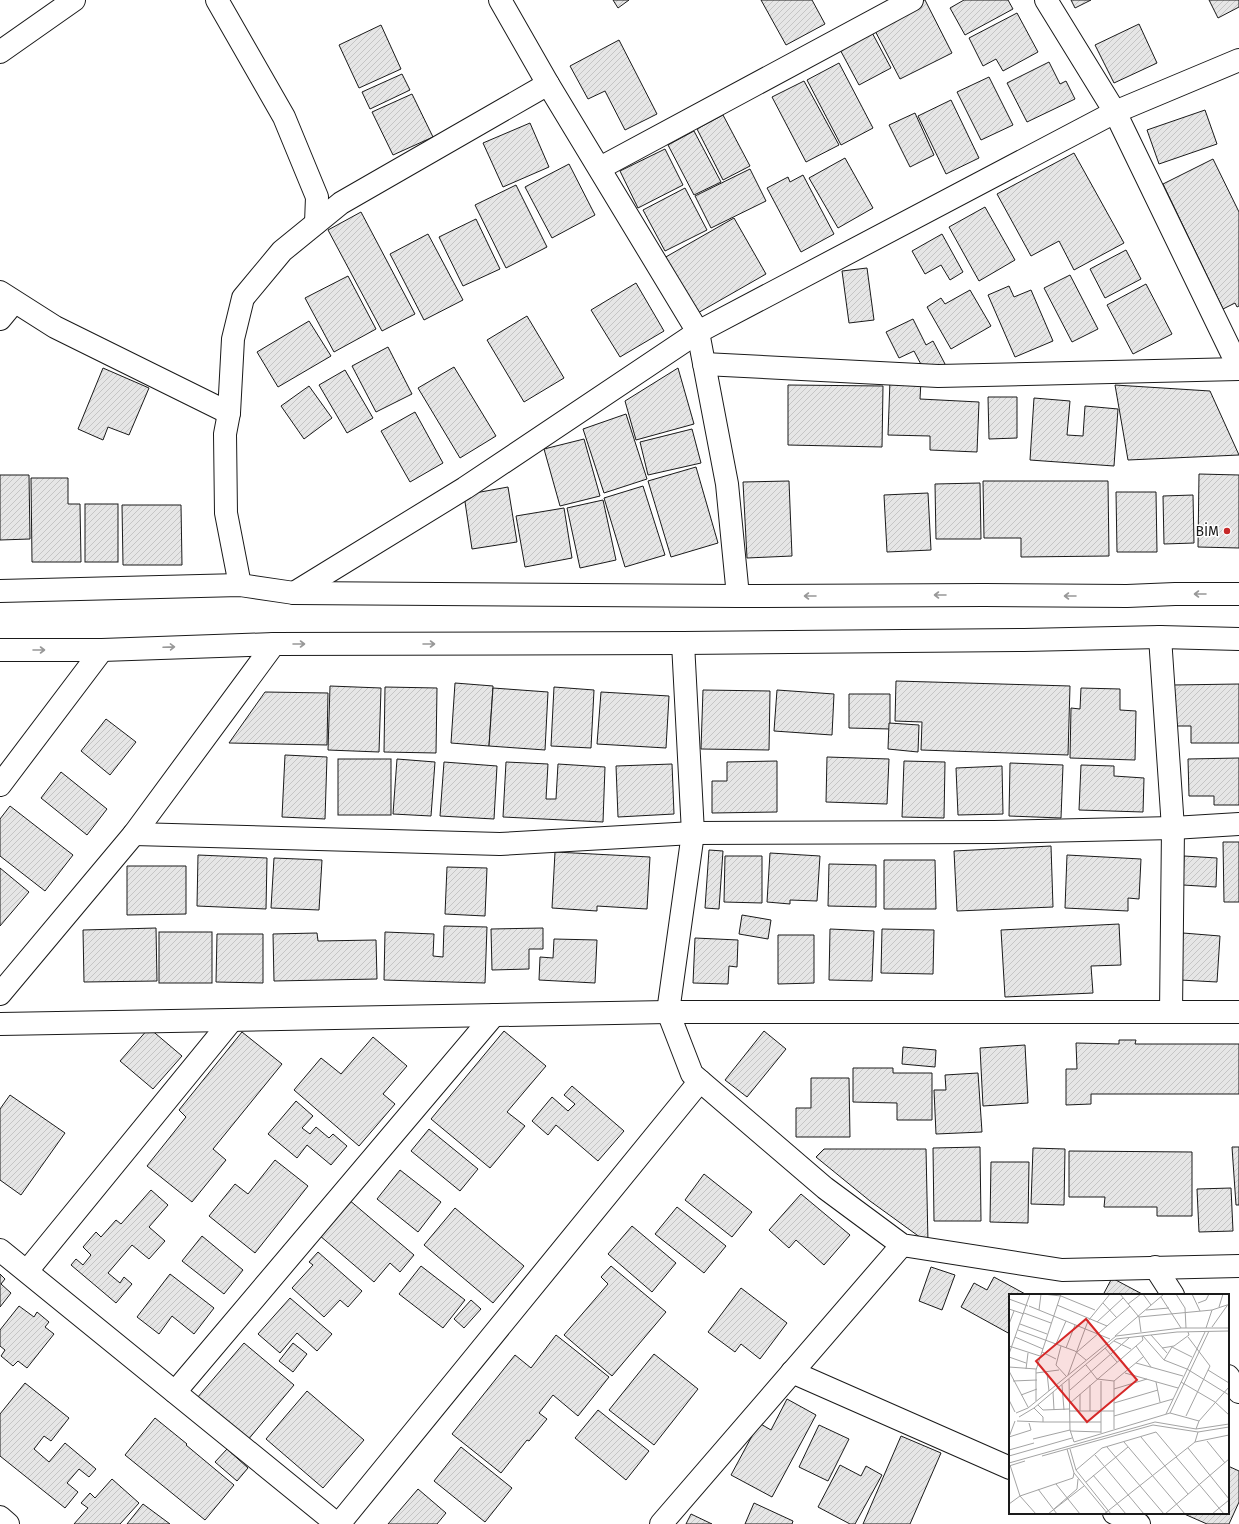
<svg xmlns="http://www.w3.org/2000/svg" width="1239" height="1524" font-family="'Fira Sans',sans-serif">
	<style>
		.building { fill: url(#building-hatch); stroke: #1a1a1a }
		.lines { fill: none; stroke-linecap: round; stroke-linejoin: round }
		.street-casing { stroke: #1a1a1a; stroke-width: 24 }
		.secondary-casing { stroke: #1a1a1a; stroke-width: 24 }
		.street { stroke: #fff; stroke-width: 22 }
		.secondary { stroke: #fff; stroke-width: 22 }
		.oneway { stroke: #989898 }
		.poi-dot { fill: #c62828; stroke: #fff; stroke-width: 1.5 }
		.labels { text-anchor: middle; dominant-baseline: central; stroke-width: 3; stroke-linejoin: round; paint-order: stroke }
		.poi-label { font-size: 14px; fill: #1a1a1a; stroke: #fff; text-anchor: end }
		.inset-road { fill: none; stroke: #a3a3a3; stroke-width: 1 }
		.view { fill: #d62828; fill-opacity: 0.15; stroke: #d62828; stroke-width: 2 }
		.inset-edge { fill: none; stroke: #1a1a1a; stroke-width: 2 }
	</style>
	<defs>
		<pattern id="building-hatch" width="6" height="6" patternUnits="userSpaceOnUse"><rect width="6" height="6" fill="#e6e6e6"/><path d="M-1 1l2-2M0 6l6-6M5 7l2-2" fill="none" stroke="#c5c5c5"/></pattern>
	</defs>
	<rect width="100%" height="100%" fill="#fff"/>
	<g class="building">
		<polygon points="613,0 629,0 618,8"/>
		<polygon points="761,0 812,0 825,24 786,45"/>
		<polygon points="918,0 925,0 952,53 900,79 871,23"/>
		<polygon points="964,0 1008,0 1013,9 965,35 950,8"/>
		<polygon points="1071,0 1091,0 1075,8"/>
		<polygon points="1209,0 1239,0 1239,7 1218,18"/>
		<polygon points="1017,13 1038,52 1003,71 996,59 983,66 969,38"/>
		<polygon points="1139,24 1157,63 1114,83 1095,45"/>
		<polygon points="381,25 401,69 359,88 339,45"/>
		<polygon points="869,27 891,68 859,85 837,44"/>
		<polygon points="619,40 657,114 625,130 605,91 588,99 570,66"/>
		<polygon points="1049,62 1060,84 1066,81 1075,99 1027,122 1007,83"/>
		<polygon points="839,63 873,128 841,145 807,80"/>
		<polygon points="402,74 410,90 370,109 362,92"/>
		<polygon points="989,77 1013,125 981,140 957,92"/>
		<polygon points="804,81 839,145 806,162 772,97"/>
		<polygon points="412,94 433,137 393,155 372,112"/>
		<polygon points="951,100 979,158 946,174 918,116"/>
		<polygon points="1205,110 1217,144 1159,164 1147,130"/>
		<polygon points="915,113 934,155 910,167 889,125"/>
		<polygon points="723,115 750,166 723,180 697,129"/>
		<polygon points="530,123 549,167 503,187 483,143"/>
		<polygon points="694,131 721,182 694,195 668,145"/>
		<polygon points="665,149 683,185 638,208 620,171"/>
		<polygon points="1074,153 1124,243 1074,270 1059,241 1031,256 997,194"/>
		<polygon points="845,158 873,208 838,228 809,178"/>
		<polygon points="1213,159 1239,212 1239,306 1237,307 1235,303 1223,309 1163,184"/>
		<polygon points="569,164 595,215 552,238 525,187"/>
		<polygon points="750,169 766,201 711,228 695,196"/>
		<polygon points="803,175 834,234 801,252 767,188 788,177 790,182"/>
		<polygon points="516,185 547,247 506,268 475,205"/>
		<polygon points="685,188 707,230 665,251 643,210"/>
		<polygon points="985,207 1015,260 979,281 949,227"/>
		<polygon points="361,212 415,314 382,331 328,230"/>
		<polygon points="734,218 766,274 696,314 664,258"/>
		<polygon points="476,219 500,269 463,286 439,237"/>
		<polygon points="428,234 463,300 424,320 390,254"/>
		<polygon points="942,234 963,272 950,280 941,265 925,274 912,251"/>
		<polygon points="1126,250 1141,279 1105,298 1090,269"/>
		<polygon points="867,268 874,320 849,323 842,271"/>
		<polygon points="1070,275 1098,329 1072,342 1044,288"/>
		<polygon points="348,276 376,329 334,352 305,298"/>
		<polygon points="636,283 664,331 620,357 591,310"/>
		<polygon points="1146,284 1172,334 1133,354 1107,305"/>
		<polygon points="1009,286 1014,297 1031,290 1053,341 1015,357 988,295"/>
		<polygon points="970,290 991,326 951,349 927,307 941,298 945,304"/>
		<polygon points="527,316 564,378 524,402 487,340"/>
		<polygon points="913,319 926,345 933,341 945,364 926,374 914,351 899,358 886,332"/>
		<polygon points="309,321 331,356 278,387 257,352"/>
		<polygon points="388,347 412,394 376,412 352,366"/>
		<polygon points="454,367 496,436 460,458 418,388"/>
		<polygon points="103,368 149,388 129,435 108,427 103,440 78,429"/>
		<polygon points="678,368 694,424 636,440 625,401"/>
		<polygon points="345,370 373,418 347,433 319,385"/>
		<polygon points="890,380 921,381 920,399 979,402 977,452 930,450 930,436 888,435"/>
		<polygon points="788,385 883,386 882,447 788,445"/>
		<polygon points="1115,385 1210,391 1239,455 1128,460"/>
		<polygon points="309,386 332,418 304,439 281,406"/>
		<polygon points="988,397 1017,397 1017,438 989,439"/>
		<polygon points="1034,398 1070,401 1067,435 1083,436 1085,406 1118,409 1114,466 1030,460"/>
		<polygon points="415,412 443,463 410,482 381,431"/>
		<polygon points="626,414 647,479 604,493 583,429"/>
		<polygon points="692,429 701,463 648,475 640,442"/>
		<polygon points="584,439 600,496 560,506 544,449"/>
		<polygon points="696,467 718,543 671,557 648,481"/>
		<polygon points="1199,474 1239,475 1239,548 1198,547"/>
		<polygon points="0,475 29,475 30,539 0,540"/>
		<polygon points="31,478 68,478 68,504 80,504 81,562 32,562"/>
		<polygon points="789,481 792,556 747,558 743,482"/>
		<polygon points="983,481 1108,481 1109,556 1021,557 1021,538 984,538"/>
		<polygon points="980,483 981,539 936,539 935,484"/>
		<polygon points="643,486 665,555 625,567 604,498"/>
		<polygon points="508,487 517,542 472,549 464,495"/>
		<polygon points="1116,492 1156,492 1157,552 1117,552"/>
		<polygon points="928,493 931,550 887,552 884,495"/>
		<polygon points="1193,495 1194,543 1164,544 1163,496"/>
		<polygon points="603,500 616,560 580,568 567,508"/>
		<rect x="85" y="504" width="33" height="58"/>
		<polygon points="122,505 181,505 182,565 123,565"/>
		<polygon points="564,508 572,558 525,567 516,516"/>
		<polygon points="896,681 1070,686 1068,755 921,750 922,722 895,721"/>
		<polygon points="455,683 493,686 489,746 451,743"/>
		<polygon points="1239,684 1239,743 1191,743 1191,726 1174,726 1173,685"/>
		<polygon points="330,686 381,688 379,752 328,750"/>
		<polygon points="385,687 437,688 436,753 384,752"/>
		<polygon points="554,687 594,690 591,748 551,746"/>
		<polygon points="493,688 548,692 545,750 489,746"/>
		<polygon points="1081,688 1120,689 1120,710 1136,711 1135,760 1070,758 1071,708 1080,709"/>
		<polygon points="703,690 770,691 769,750 701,749"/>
		<polygon points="777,690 834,694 832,735 774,731"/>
		<polygon points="265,692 328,693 327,745 229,743"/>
		<polygon points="601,692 669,696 666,748 597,744"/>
		<polygon points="849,694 890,694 890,729 849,728"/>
		<polygon points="106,719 136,742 110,775 81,751"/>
		<polygon points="889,723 919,725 918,752 888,749"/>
		<polygon points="285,755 327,757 325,819 282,817"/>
		<polygon points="827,757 889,759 887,804 826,802"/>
		<polygon points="1239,758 1239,805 1214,805 1214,796 1189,796 1188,759"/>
		<rect x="338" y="759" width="53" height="56"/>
		<polygon points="397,759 435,762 431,816 393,814"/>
		<polygon points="777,761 777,812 712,813 712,781 727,781 727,762"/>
		<polygon points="904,761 945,762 944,818 902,817"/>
		<polygon points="444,762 497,766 494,819 440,816"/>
		<polygon points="506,762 548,764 546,799 556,799 558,764 605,767 603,822 503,817"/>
		<polygon points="1010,763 1063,765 1061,818 1009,816"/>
		<polygon points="672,764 674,814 618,817 616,766"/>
		<polygon points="1081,765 1114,766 1114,776 1144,778 1143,812 1079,810"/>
		<polygon points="1002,766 1003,814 958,815 956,768"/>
		<polygon points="61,772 107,809 87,835 41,798"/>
		<polygon points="10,806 73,855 45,891 0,856 0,819"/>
		<polygon points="1223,842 1239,842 1239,902 1224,902"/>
		<polygon points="1051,846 1053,907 957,911 954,851"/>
		<polygon points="709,850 723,851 719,909 705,908"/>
		<polygon points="555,852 650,857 647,909 597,906 597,911 552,908"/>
		<polygon points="770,853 820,856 817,901 790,900 790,904 767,902"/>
		<polygon points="198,855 267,858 266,909 197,906"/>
		<polygon points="1067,855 1141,859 1139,899 1128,898 1128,911 1065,908"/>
		<polygon points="725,856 762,856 762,903 724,902"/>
		<polygon points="1184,856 1217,858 1216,887 1183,885"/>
		<polygon points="274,858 322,860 319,910 271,908"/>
		<polygon points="884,860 935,860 936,909 884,909"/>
		<polygon points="829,864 876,865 876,907 828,906"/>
		<polygon points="127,866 186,866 186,914 127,915"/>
		<polygon points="447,867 487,868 485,916 445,914"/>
		<polygon points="0,868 29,892 0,926"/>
		<polygon points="742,915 771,920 768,939 739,934"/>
		<polygon points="1119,924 1121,965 1091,966 1093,993 1005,997 1001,930"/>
		<polygon points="444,926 487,927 485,983 384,980 385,932 434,934 433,956 443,957"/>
		<polygon points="156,928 157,981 84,982 83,930"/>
		<polygon points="543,928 543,949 529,949 529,969 492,970 491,929"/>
		<polygon points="830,929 874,931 872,981 829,980"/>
		<polygon points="882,929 934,930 933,974 881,973"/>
		<rect x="159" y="932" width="53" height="51"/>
		<polygon points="317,933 318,941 376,940 377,979 274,981 273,934"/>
		<polygon points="1183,933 1220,936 1217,982 1180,980"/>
		<polygon points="217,934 263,934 263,983 216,982"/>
		<polygon points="778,935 814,935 814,983 778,984"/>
		<polygon points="695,938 738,940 737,967 729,966 728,984 693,983"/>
		<polygon points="554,939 597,940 595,983 539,980 540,957 553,958"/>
		<polygon points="149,1028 182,1056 153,1089 120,1061"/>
		<polygon points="504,1031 546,1066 507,1112 525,1126 490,1168 431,1119"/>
		<polygon points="764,1031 786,1049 747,1097 725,1080"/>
		<polygon points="242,1032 282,1064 213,1149 226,1160 192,1202 147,1166 186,1117 179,1110"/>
		<polygon points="373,1037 407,1066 383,1094 395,1104 359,1146 294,1090 321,1058 341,1074"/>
		<polygon points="1119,1040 1136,1040 1135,1044 1239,1044 1239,1094 1091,1094 1091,1104 1066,1105 1066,1069 1077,1069 1076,1043 1119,1044"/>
		<polygon points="1025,1045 1028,1103 983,1106 980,1048"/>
		<polygon points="903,1047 936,1050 935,1067 902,1064"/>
		<polygon points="853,1068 893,1068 893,1073 932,1073 932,1120 897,1120 897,1103 853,1102"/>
		<polygon points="978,1073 982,1132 936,1134 934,1090 946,1090 945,1075"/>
		<polygon points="811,1078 849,1078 850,1137 796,1137 796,1108 811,1108"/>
		<polygon points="572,1086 624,1131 598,1161 556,1125 548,1135 532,1121 552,1097 568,1111 575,1104 564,1095"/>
		<polygon points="10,1095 65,1133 21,1195 0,1180 0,1109"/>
		<polygon points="296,1101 313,1116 302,1128 310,1134 316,1127 329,1138 333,1134 347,1146 331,1165 307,1145 297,1158 268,1134"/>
		<polygon points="429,1129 478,1169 460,1191 411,1151"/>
		<polygon points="980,1147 981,1221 934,1221 933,1148"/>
		<polygon points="1232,1147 1239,1147 1239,1205 1236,1205"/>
		<polygon points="1033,1148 1065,1149 1064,1205 1031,1204"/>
		<polygon points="824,1149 926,1149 928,1243 870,1201 816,1157"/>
		<polygon points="1069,1151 1192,1152 1192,1216 1157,1216 1157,1207 1104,1207 1105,1197 1069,1197"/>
		<polygon points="275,1160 308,1186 255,1253 209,1216 235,1184 248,1194"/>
		<polygon points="991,1162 1029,1162 1028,1223 990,1222"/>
		<polygon points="400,1170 441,1202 418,1232 377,1199"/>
		<polygon points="704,1174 752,1212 732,1237 685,1200"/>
		<polygon points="1231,1188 1233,1231 1199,1232 1197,1189"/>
		<polygon points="151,1190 168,1205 149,1227 165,1241 149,1259 132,1245 108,1273 120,1283 124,1277 132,1284 116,1303 71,1265 76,1259 83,1265 91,1255 83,1247 96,1232 101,1237 116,1220 121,1224"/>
		<polygon points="801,1194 850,1235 824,1265 796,1240 789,1248 769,1230"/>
		<polygon points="348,1199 414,1255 400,1272 390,1263 374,1282 319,1235"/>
		<polygon points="677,1207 726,1246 704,1273 655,1234"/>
		<polygon points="455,1208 524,1266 493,1303 424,1245"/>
		<polygon points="632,1226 676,1263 652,1292 608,1254"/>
		<polygon points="202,1236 243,1270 224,1294 182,1261"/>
		<polygon points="318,1252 362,1291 348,1307 340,1300 324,1317 292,1288 313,1265 309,1262"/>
		<polygon points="421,1266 465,1300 443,1328 399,1294"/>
		<polygon points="611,1266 666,1312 612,1376 564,1335 608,1284 601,1277"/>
		<polygon points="931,1267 955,1275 942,1310 919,1301"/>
		<polygon points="0,1274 5,1279 1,1284 11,1293 0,1307"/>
		<polygon points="170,1274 214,1308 194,1334 172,1316 159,1334 137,1317"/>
		<polygon points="994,1277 1027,1295 1010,1295 1010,1334 961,1307 974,1283 987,1290"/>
		<polygon points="1112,1278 1144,1295 1103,1295"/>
		<polygon points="741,1288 787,1323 760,1359 741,1344 735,1352 708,1332"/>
		<polygon points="290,1298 332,1334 317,1351 297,1333 280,1353 258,1334"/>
		<polygon points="471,1300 481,1309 464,1328 454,1319"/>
		<polygon points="19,1306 34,1317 37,1312 49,1322 45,1327 54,1334 27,1368 18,1361 13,1366 1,1356 5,1350 0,1346 0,1330"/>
		<polygon points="556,1335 609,1377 578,1416 553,1395 539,1413 547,1419 529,1441 527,1440 501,1473 452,1434 515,1355 531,1368"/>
		<polygon points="244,1343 294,1385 247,1441 197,1398"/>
		<polygon points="293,1343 307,1354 293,1372 279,1361"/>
		<polygon points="654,1354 698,1389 654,1445 609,1410"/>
		<polygon points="25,1383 69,1418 51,1441 44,1436 34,1449 49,1462 65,1443 96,1469 89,1477 79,1469 67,1483 78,1492 65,1508 0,1456 0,1414"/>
		<polygon points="307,1391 364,1440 323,1488 266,1439"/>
		<polygon points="787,1399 816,1415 772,1497 731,1475 759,1423 771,1430"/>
		<polygon points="598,1410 649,1451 626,1480 575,1438"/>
		<polygon points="155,1418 187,1444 186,1445 234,1485 205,1520 125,1455"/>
		<polygon points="819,1425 849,1439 828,1481 799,1467"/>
		<polygon points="901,1436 941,1453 910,1524 863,1524"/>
		<polygon points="461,1447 512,1488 485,1522 434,1481"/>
		<polygon points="227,1449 248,1468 237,1481 215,1462"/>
		<polygon points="840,1465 861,1476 866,1466 882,1475 855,1524 850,1524 818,1507"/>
		<polygon points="1228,1466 1239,1471 1239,1502 1229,1524 1207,1524 1182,1513 1228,1513"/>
		<polygon points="112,1479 139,1503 120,1524 74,1524 88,1508 81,1503 90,1493 95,1498"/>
		<polygon points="418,1489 446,1513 437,1524 388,1524"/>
		<polygon points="754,1503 793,1521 792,1524 745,1524"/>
		<polygon points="143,1504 170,1524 127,1524"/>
		<polygon points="691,1514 712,1524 686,1524"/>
	</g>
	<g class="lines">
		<g class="street-casing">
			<g id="street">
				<polyline points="217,0 284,117 317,197 316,223"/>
				<polyline points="500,0 548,84 698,332 727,484 738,596"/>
				<polyline points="1046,0 1115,112 1239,368"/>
				<polyline points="0,52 74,0"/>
				<polyline points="600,168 912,0"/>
				<polyline points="0,292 55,327 229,413"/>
				<polyline points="0,319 14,302"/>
				<polyline points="704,364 938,376 1239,369"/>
				<polyline points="240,585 226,513 225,434 229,413 233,339 243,298 282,251 341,203 548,84"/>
				<polyline points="294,593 465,488 698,332 1115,112 1239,60"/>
				<polyline points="1160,637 1173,828 1171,1012"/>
				<polyline points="683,643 693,833 668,1012 692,1074 825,1188 902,1245 1062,1270 1239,1266"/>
				<polyline points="0,785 102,650"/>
				<polyline points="134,834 500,844 693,833 994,832 1173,828 1239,824"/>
				<polyline points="0,994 134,834 274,644"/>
				<polyline points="0,1024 668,1012 1239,1012"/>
				<polyline points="0,1250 337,1524"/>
				<polyline points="1155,1267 1173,1295"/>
				<polyline points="27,1271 232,1020"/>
				<polyline points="792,1372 1010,1468"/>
				<polyline points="1228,1376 1239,1392"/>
				<polyline points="175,1392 494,1015"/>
				<polyline points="1114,1513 1139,1524"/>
				<polyline points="0,1517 8,1524"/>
				<polyline points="339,1524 700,1081"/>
				<polyline points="661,1524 902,1245"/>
			</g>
		</g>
		<g class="secondary-casing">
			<g id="secondary">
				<polyline points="0,591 240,585 294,593 738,596 984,595 1127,596 1175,594 1239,594"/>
				<polyline points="0,650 102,650 274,644 683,643 1024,640 1160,637 1239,639"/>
			</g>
		</g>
		<use href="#street" class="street"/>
		<use href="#secondary" class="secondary"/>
	</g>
	<defs><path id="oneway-shaft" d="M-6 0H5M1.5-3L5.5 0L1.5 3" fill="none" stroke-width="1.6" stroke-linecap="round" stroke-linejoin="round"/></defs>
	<g class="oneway">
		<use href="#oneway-shaft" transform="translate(1200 594) rotate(-180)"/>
		<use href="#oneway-shaft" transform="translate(940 595) rotate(180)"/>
		<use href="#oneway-shaft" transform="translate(810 596) rotate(180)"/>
		<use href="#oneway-shaft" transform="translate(1070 596) rotate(-180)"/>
		<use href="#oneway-shaft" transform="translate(299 644)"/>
		<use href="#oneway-shaft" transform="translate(429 644)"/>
		<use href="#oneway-shaft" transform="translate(169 647) rotate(-2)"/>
		<use href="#oneway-shaft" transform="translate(39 650)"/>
	</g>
	<circle class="poi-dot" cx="1227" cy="531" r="4"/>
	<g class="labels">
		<g class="poi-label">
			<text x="1219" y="531">BİM</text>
		</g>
	</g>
	<g transform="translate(1009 1294)">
		<rect width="220" height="220" fill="#fff"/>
		<path class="inset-road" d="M34,0l18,2 34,14M111,0l19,23 2,15M134,0l8,11M167,0l9,14 1,20M183,0l8,17M152,3l20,31M0,5l19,7M94,9l14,15M189,9l8,-3 3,-6M119,10l13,-10M48,11l50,21M20,12l81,33M210,13l4,-13M0,15l15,5M30,16l2,-16M137,16l23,-2M15,19l27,10M130,23l73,-7 15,-5M88,28l26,-24M0,30l5,-13M11,30l27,10M203,33l17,-24M197,34l6,-18M9,36l57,21 11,9M142,41l16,18M106,42l49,-42M134,42l21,24 23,9 42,26M6,43l28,12M105,47l17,8M47,50l10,-23M0,52l31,10M52,52l-5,19 10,11M127,52l15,21M57,54l9,-23M96,54l12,14M153,54l12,-2 15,-11 -1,-3M33,58l14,7M68,58l53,-46M0,60l21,-60M0,63l17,6M155,66l8,-13 20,10M127,69l47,13M77,71l11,14 17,2 29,-24M0,73l27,2M17,75l2,-16M199,76l21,13M0,77l19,36M27,79l23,-3M38,79l2,18M116,79l53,15M59,81l20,-54 22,-27M60,85l1,51 4,12M4,87l24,-1M105,87v48M147,88l4,20M172,88l34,20 14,13M53,91l2,25M105,95l33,-10M61,96l59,-52M44,98l1,18M71,100v17M12,101l16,-6M0,106l6,12M27,107v-31l25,-76M61,109l73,-63 -1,-4M105,109l44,-13M29,111l5,5 26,-1M60,117h45M81,117v-26M7,119l12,-5 88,-72 65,-8h48M161,119l39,-82M157,120l39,-82M105,122l59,-17M177,122l24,-50 -22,-29M10,123l15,-9 82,-69 61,-7 52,-1M8,127l26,1v-5l-9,-9M34,128h58M187,135l3,-8 30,-34M61,137l31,1M92,139v-52M0,143l22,-7 -2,-7M0,143l6,-16M132,143l47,57M24,145l37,-9M198,147l18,22M65,148l96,-29 29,8M115,148l61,72M186,148l34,-7M98,153l57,67M179,154l41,51M58,155l7,24 34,41M61,155l6,21 35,44M0,156l25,-7M86,161l49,59M0,162l63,-18M33,162l111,-31 45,7 31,-5M167,163l48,57M0,169l146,-41 41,7 33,-5M1,171l10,31 16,18M0,172l16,-5M67,176l26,-22 54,-16 21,25M84,181l33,39M77,188l42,-35M47,190l24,30M29,195l19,25M0,210l11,-8 53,-18 1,-5M45,215l23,-20 1,-10M39,220l36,-28M95,220l91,-72 3,-10M156,220l64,-55M203,220l17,-14"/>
		<path class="view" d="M77,25l51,61 -50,42 -51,-61z"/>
		<rect width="220" height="220" class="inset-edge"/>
	</g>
</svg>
